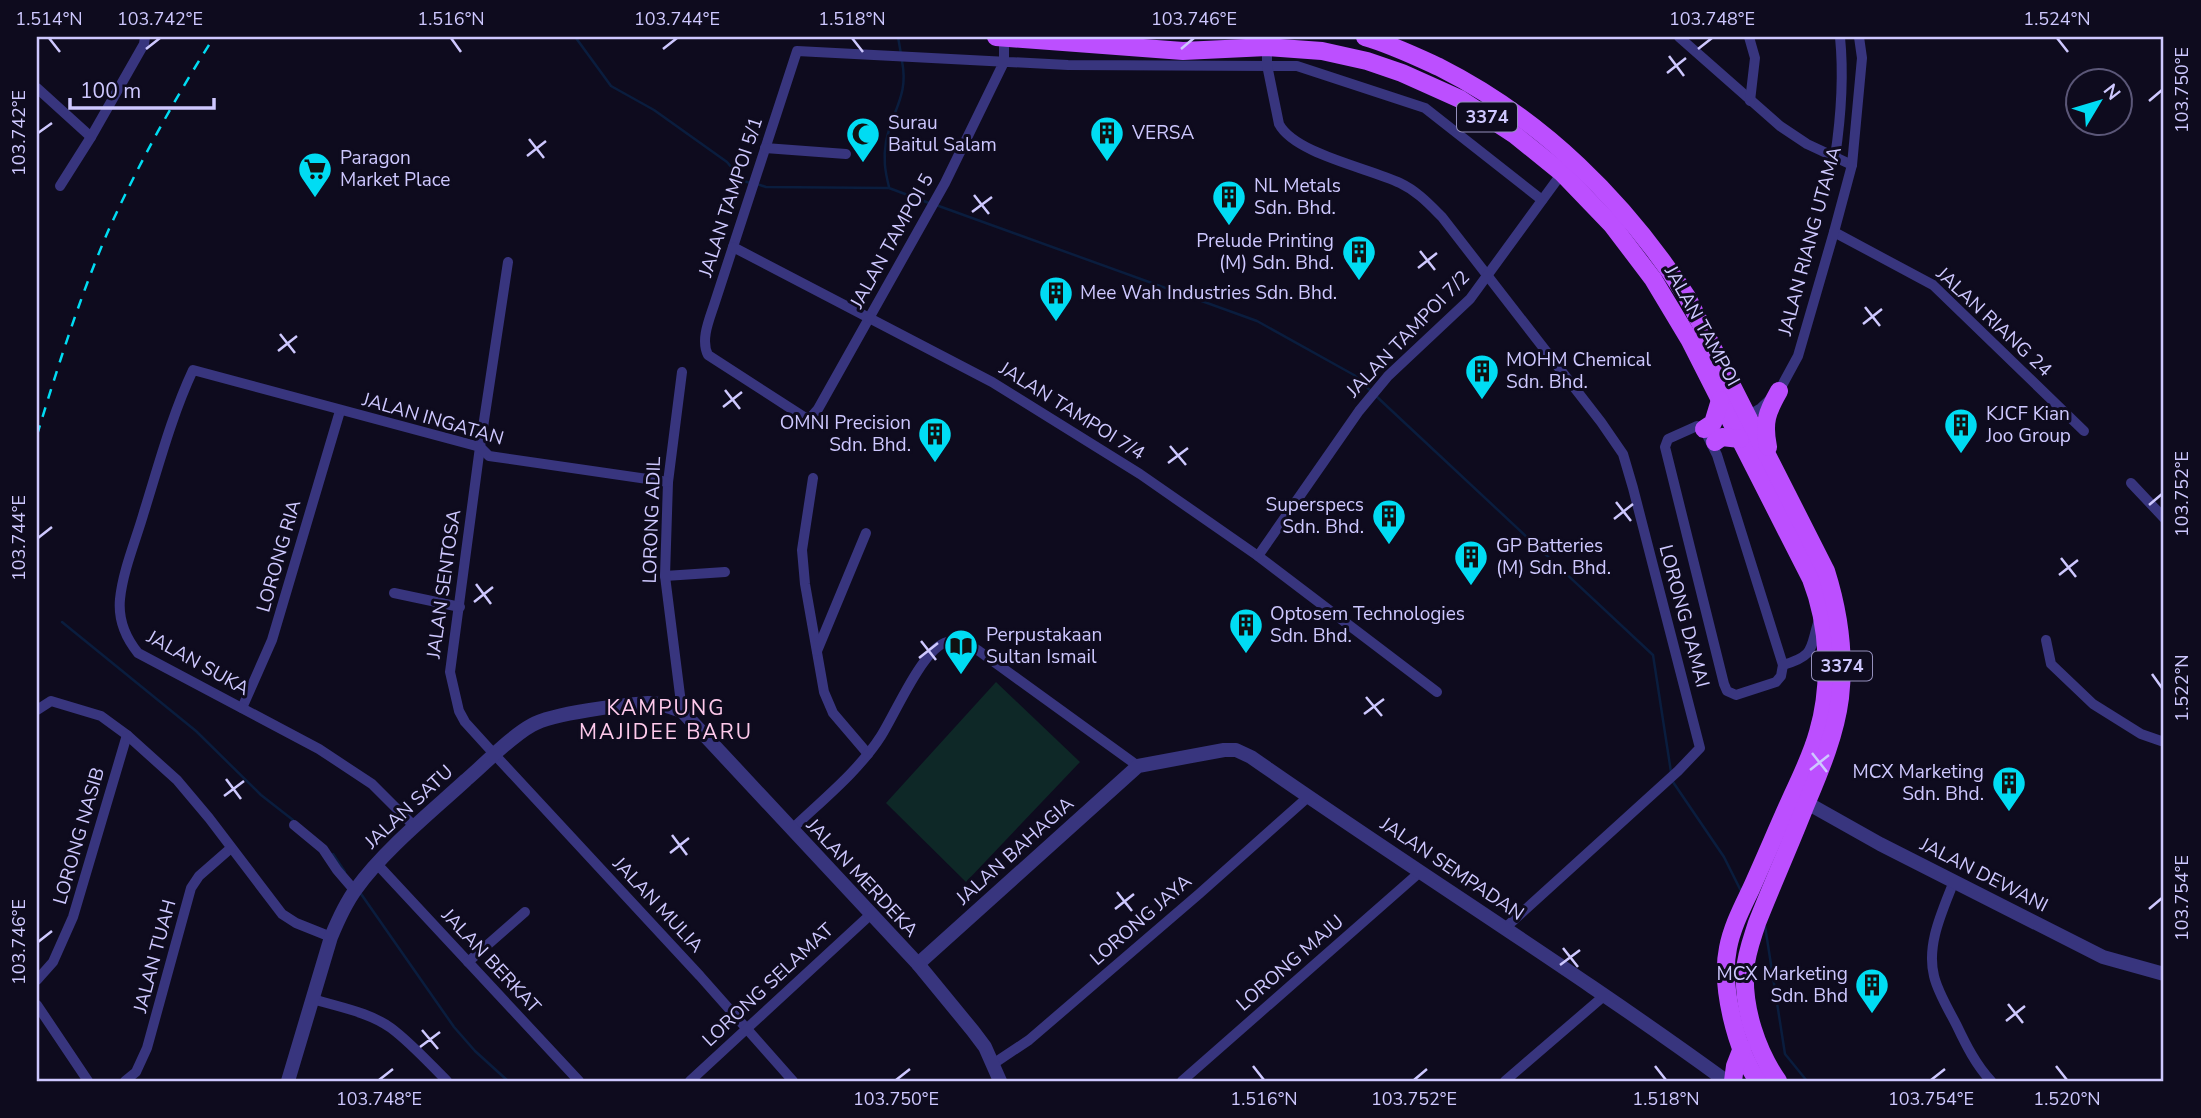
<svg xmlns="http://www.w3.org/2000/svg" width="2201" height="1118" font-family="'Nunito Sans',sans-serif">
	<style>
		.green { fill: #0e2827 }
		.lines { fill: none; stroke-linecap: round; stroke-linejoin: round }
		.stream { stroke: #0a1d3e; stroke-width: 2.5 }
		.minor { stroke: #38357e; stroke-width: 10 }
		.tertiary { stroke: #38357e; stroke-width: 14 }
		.primary { stroke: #bc4fff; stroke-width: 18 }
		.rail { stroke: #00dcf3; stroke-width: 2.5; stroke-dasharray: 10 9; stroke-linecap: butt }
		.ticks { fill: none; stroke: #cec8ff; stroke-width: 2.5 }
		.labels { text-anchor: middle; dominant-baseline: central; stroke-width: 6; stroke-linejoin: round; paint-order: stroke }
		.shield { fill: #0e0b1e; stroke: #948fbc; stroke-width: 2 }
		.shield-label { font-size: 18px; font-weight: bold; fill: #cec8ff }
		.poi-label { font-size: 19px; fill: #cec8ff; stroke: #0e0b1e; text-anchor: start }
		.street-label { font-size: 19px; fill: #cec8ff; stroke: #0e0b1e }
		.neighbourhood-label { font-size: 21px; letter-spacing: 2px; fill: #ffcaec; stroke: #0e0b1e }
		.neatline { fill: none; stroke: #cec8ff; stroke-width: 2.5 }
		.ticks-label { font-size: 18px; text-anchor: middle; fill: #cec8ff }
	</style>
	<rect width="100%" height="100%" fill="#0e0b1e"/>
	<polygon class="green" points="996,682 1080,762 966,882 886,803"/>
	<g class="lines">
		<g class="stream">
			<polyline points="898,37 901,54"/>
			<polyline points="576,38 611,86 654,110 727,162 743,181 751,183"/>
			<polyline points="757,184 766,187 889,188 929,203"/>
			<path d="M889,187c-4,-16 -6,-29 -3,-45 6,-32 23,-46 16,-81"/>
			<polyline points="936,205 1257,321 1354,375 1371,391"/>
			<polyline points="1376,396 1653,655 1671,772"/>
			<polyline points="62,622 196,731 261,795 293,820"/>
			<polyline points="1673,782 1724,857 1741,891"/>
			<polyline points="333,854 345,872"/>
			<polyline points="359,891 454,1027 475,1051 508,1081"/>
			<polyline points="1765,926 1785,1054 1807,1081"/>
		</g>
		<g class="minor">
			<polyline points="1679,37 1780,126 1807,144 1852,165"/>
			<polyline points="1749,37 1755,58 1750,101"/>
			<path d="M1004,38v24l-59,121 -127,226 -7,8h-7l-96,-62c-8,-16 2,-37 7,-53l82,-251 271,14 229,1 128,42 117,92"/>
			<path d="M1267,47v18l12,59c16,30 90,44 121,59 17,8 29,21 42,34l159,205 22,32 10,34 67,260 -22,23 -173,157"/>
			<polyline points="37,88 91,137"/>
			<polyline points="765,148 846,154"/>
			<path d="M1835,157c6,-40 9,-80 5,-120"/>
			<polyline points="60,186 91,137 144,44 145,37"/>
			<polyline points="1834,232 1933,285 2084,431"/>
			<polyline points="733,247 992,382 1140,474 1258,556 1437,692"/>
			<polyline points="508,262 480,447 450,672 459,711 465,722 495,755 700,976 793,1081"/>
			<polyline points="1743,419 1761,408 1779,391 1798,356 1834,232 1852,165 1862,58 1859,37"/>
			<polygon points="1697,426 1704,429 1717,455 1783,665 1781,676 1776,682 1736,695 1727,691 1724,684 1665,447 1668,439"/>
			<polyline points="813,478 802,550 805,584 824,692 833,713 868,754"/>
			<polyline points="2131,483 2164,518"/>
			<polyline points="1258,556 1359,411 1388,376 1470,299 1562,173"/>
			<polyline points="665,576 725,572"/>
			<polyline points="394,593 460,607"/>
			<polyline points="2046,640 2051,664 2093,704 2141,734 2164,742"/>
			<polyline points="817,651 866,533"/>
			<path d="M1783,665c34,-10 26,-17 37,-48"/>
			<polyline points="242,708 272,640 340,411"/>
			<polyline points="37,710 51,701 101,716 127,735 177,780 209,818 282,914 296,923 331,937"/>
			<polyline points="682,711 665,576 668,482 682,372"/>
			<polyline points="294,825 323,849 337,870 355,891"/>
			<path d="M414,826l-42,-42 -53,-35 -181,-96c-13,-16 -20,-33 -18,-54 3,-29 16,-59 24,-87 15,-48 28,-97 49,-142l287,77 9,9 179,26"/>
			<path d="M791,830c30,-29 67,-58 90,-94 14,-22 40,-83 63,-93 13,-6 24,1 35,8l159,115"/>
			<polyline points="377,864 579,1081"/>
			<path d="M1954,881c-11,29 -28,63 -20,95 4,17 15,34 23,50 9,19 19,39 34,55"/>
			<polyline points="468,962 525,912"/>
			<polyline points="37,980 53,962 73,917 127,735"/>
			<path d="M313,999c25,8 56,13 78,29 20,15 38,35 56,53"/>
			<polyline points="37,1005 88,1081"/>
			<polyline points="993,1064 1029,1040 1199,894 1308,797"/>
			<polyline points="125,1081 136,1072 147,1048 191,888 199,876 231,848"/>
			<polyline points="690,1081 870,915"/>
			<polyline points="1182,1081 1420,872"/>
			<polyline points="1505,1081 1605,995"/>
		</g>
		<g class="tertiary">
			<polyline points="1800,799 1880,844 2103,957 2164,974"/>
			<path d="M918,964l220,-198 86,-16h12l15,7c157,110 320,211 475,324"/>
			<path d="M288,1081l43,-144c7,-17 14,-33 25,-48 27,-38 75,-77 110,-109 20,-17 44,-43 66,-55 21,-12 90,-20 116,-22l13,1 21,7 236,253 55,67 12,16 15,34"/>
		</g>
		<g class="primary">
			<path d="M996,37l187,14 84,-4 55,4 45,10 35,12 58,26 55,36 47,38 50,52 41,54 36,60 122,240c18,46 21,105 7,153 -6,22 -16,43 -26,64 -14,31 -27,62 -41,93 -9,19 -19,38 -23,59 -8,38 8,102 30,133"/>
			<path d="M1365,37c25,7 50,19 74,30 103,52 186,134 248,230l139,274c13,41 19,84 14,127 -5,39 -21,75 -36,111 -15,38 -32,76 -47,114 -5,16 -11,31 -12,48 -2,38 12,80 33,110"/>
			<polyline points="1704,429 1713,423 1720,400"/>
			<polyline points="1715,442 1722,437 1740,439"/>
			<path d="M1768,447c-5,-25 -1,-35 11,-56"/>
			<polyline points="1733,1081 1735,1066 1742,1048"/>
		</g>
		<path class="rail" d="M37,435c21,-69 43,-139 72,-206 30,-66 66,-131 105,-192"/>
	</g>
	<path class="ticks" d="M49,38l11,14M451,38l10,14M852,38l11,14M2057,38l11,14M146,49l14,-11M663,49l14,-11M1181,49l13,-11M1698,49l14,-11M1669,56l15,20M1667,73l19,-15M2149,101l13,-11M38,133l14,-10M529,139l15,19M527,156l19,-15M974,195l15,19M972,212l20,-15M1420,251l15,19M1418,268l19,-15M1865,307l15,19M1863,324l19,-15M280,334l15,19M278,351l19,-15M725,390l15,19M723,407l19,-15M1170,446l16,19M1168,463l20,-15M1616,502l15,19M2149,505l13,-11M1614,519l19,-15M38,538l14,-11M2061,558l15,19M2059,575l19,-15M476,584l15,20M474,602l19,-15M921,641l15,19M919,658l19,-15M2152,674l10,14M1366,697l16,19M1364,714l20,-15M1812,753l15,19M1810,770l19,-15M226,779l15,20M224,796l20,-15M672,835l15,20M670,853l19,-15M1117,892l15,19M1115,909l19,-15M2149,909l13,-11M38,942l14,-11M1563,948l15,19M1560,965l20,-15M2008,1004l15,19M2006,1021l19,-15M422,1030l16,19M420,1047l20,-15M1253,1066l11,14M1655,1066l11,14M2056,1066l11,14M379,1080l14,-11M896,1080l14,-11M1414,1080l13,-11M1931,1080l14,-11"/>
	<defs>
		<g id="building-pin" transform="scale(1.75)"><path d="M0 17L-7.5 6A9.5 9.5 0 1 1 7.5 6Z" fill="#00dcf3" stroke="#0e0b1e"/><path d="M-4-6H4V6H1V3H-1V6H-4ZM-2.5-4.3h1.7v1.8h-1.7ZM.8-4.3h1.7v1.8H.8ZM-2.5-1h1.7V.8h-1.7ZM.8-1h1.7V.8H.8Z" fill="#111"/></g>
		<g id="mosque-pin" transform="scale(1.75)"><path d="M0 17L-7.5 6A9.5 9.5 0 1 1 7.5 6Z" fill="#00dcf3" stroke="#0e0b1e"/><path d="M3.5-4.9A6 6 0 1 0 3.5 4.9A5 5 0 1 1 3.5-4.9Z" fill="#111"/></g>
		<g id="supermarket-pin" transform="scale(1.75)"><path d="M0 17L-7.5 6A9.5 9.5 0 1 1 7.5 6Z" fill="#00dcf3" stroke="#0e0b1e"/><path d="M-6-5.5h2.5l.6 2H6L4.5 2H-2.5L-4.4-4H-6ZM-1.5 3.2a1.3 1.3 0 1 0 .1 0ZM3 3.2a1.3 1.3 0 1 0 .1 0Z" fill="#111"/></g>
		<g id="library-pin" transform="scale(1.75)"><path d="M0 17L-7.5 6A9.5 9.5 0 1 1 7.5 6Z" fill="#00dcf3" stroke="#0e0b1e"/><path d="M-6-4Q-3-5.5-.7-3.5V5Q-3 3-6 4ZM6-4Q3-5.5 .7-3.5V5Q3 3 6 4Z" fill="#111"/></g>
	</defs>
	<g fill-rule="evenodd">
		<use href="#building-pin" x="1107" y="133"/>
		<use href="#mosque-pin" x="863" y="134"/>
		<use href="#supermarket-pin" x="315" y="169"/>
		<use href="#building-pin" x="1229" y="197"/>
		<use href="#building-pin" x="1359" y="252"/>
		<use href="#building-pin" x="1056" y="293"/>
		<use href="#building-pin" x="1482" y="371"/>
		<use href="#building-pin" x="1961" y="425"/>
		<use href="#building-pin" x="935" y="434"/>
		<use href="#building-pin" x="1389" y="516"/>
		<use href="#building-pin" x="1471" y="557"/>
		<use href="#building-pin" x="1246" y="625"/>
		<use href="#library-pin" x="961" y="646"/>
		<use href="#building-pin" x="2009" y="783"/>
		<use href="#building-pin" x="1872" y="985"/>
	</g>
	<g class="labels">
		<g class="shield">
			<rect x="1457" y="102.5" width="60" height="29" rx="5"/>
			<rect x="1812" y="651.5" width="60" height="29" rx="5"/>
		</g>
		<g class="shield-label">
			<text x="1487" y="117">3374</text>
			<text x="1842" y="666">3374</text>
		</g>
		<g class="poi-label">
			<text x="888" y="123">Surau<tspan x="888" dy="22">Baitul Salam</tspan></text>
			<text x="1132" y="133">VERSA</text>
			<text x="340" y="158">Paragon<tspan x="340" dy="22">Market Place</tspan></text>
			<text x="1254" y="186">NL Metals<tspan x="1254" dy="22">Sdn. Bhd.</tspan></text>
			<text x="1334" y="241" text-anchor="end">Prelude Printing<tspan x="1334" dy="22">(M) Sdn. Bhd.</tspan></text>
			<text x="1080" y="293">Mee Wah Industries Sdn. Bhd.</text>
			<text x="1506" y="360">MOHM Chemical<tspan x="1506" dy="22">Sdn. Bhd.</tspan></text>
			<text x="1986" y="414">KJCF Kian<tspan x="1986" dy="22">Joo Group</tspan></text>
			<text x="911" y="423" text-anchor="end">OMNI Precision<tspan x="911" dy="22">Sdn. Bhd.</tspan></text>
			<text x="1364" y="505" text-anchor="end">Superspecs<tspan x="1364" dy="22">Sdn. Bhd.</tspan></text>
			<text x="1496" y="546">GP Batteries<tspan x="1496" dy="22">(M) Sdn. Bhd.</tspan></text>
			<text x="1270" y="614">Optosem Technologies<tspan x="1270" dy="22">Sdn. Bhd.</tspan></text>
			<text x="986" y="635">Perpustakaan<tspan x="986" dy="22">Sultan Ismail</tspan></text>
			<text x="1984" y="772" text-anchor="end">MCX Marketing<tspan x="1984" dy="22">Sdn. Bhd.</tspan></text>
			<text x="1848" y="974" text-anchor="end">MCX Marketing<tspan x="1848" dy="22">Sdn. Bhd</tspan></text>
		</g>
		<g class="street-label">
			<text transform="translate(731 197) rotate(-72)">JALAN TAMPOI 5/1</text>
			<text transform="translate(892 241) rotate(-61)">JALAN TAMPOI 5</text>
			<text transform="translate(1810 241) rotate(-75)">JALAN RIANG UTAMA</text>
			<text transform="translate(1994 322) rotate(43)">JALAN RIANG 24</text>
			<text transform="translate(1702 326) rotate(61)">JALAN TAMPOI</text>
			<text transform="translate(1408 334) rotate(-46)">JALAN TAMPOI 7/2</text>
			<text transform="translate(1072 411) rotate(32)">JALAN TAMPOI 7/4</text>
			<text transform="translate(433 419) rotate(16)">JALAN INGATAN</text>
			<text transform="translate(652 520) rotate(-88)">LORONG ADIL</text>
			<text transform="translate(279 556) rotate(-74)">LORONG RIA</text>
			<text transform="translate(444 584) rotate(-82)">JALAN SENTOSA</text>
			<text transform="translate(1684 616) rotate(75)">LORONG DAMAI</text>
			<text transform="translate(198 663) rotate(29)">JALAN SUKA</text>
			<text transform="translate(409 807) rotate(-43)">JALAN SATU</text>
			<text transform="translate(79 836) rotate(-74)">LORONG NASIB</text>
			<text transform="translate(1015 851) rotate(-42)">JALAN BAHAGIA</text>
			<text transform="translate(1452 869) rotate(34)">JALAN SEMPADAN</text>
			<text transform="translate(1984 875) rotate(27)">JALAN DEWANI</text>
			<text transform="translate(862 878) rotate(47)">JALAN MERDEKA</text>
			<text transform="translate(658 905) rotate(47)">JALAN MULIA</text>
			<text transform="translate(1141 920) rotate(-41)">LORONG JAYA</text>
			<text transform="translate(155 956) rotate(-75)">JALAN TUAH</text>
			<text transform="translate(491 961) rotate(47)">JALAN BERKAT</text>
			<text transform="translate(1290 963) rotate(-41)">LORONG MAJU</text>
			<text transform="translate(768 985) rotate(-43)">LORONG SELAMAT</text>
		</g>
		<g class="neighbourhood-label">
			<text x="666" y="708">KAMPUNG<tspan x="666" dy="24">MAJIDEE BARU</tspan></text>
		</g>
	</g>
	<rect width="2201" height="1118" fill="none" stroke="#0e0b1e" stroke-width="77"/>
	<g transform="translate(2099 102) rotate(52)"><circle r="33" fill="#0e0b1e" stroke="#5b5778" stroke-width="2"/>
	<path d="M0-5L12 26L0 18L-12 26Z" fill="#00dcf3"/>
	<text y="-10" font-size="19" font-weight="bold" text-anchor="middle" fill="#cec8ff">N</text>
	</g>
	<path d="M70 98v10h144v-10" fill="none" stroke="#cec8ff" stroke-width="3.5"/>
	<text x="80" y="98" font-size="21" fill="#cec8ff" stroke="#0e0b1e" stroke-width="5" paint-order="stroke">100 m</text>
	<rect x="38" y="38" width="2124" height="1042" class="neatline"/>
	<g class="ticks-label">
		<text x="49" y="25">1.514°N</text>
		<text x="160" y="25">103.742°E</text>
		<text x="451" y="25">1.516°N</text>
		<text x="677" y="25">103.744°E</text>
		<text x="852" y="25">1.518°N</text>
		<text x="1194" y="25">103.746°E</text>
		<text x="1712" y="25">103.748°E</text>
		<text x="2057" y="25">1.524°N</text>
		<text transform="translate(2182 90) rotate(-90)" y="6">103.750°E</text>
		<text transform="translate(19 133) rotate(-90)" y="6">103.742°E</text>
		<text transform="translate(2182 494) rotate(-90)" y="6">103.752°E</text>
		<text transform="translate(19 538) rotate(-90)" y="6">103.744°E</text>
		<text transform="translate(2182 688) rotate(-90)" y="6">1.522°N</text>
		<text transform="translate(2182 898) rotate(-90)" y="6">103.754°E</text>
		<text transform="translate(19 942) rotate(-90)" y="6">103.746°E</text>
		<text x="379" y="1105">103.748°E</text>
		<text x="896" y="1105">103.750°E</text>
		<text x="1264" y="1105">1.516°N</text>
		<text x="1414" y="1105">103.752°E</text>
		<text x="1666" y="1105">1.518°N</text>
		<text x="1931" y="1105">103.754°E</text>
		<text x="2067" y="1105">1.520°N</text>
	</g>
</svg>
